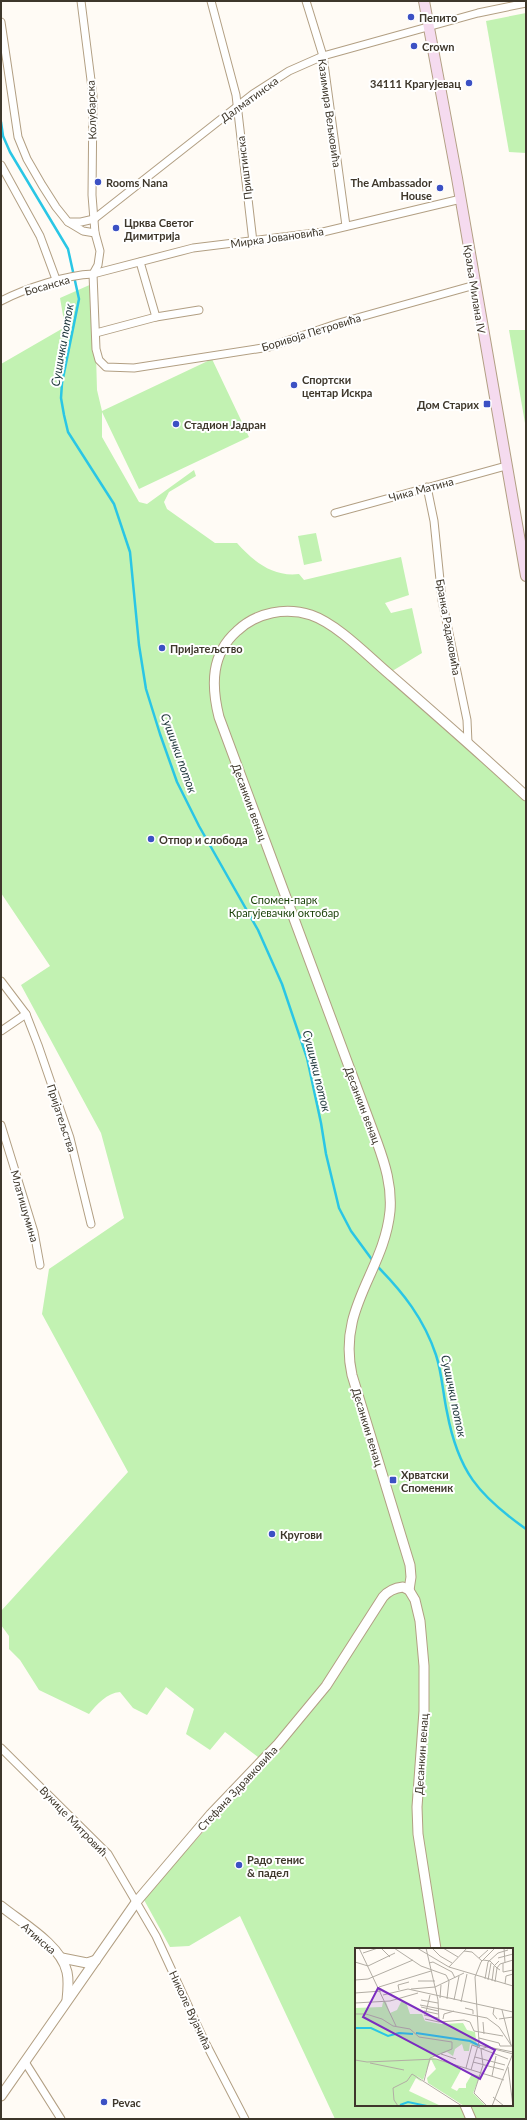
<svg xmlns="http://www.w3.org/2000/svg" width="527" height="2120" font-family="Lato,sans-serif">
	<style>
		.green { fill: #c2f2b2; fill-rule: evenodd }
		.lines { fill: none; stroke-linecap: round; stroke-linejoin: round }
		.stream { stroke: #2ac6e5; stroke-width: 2.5 }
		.minor-casing { stroke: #b29f83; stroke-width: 9 }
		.tertiary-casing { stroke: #b29f83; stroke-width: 11 }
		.secondary-casing { stroke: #b29f83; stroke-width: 12 }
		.minor { stroke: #fff; stroke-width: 7 }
		.tertiary { stroke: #fff; stroke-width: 9 }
		.secondary { stroke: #f5dbef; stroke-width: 10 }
		.poi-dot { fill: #3c51c4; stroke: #fff; stroke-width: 1.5 }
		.labels { text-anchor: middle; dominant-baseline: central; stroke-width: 4; stroke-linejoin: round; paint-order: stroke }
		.poi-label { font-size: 11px; font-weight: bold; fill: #3e372b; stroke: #fff; text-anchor: start }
		.street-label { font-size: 11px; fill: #3e372b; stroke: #fff }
		.park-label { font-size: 11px; fill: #183f06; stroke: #fff }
		.water-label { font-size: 12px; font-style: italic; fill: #1e363b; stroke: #fff }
		.inset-river { fill: none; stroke: #2ac6e5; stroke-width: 2 }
		.inset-road { fill: none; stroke: #b2ada4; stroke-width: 1 }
		.view { fill: #7b2cbf; fill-opacity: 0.15; stroke: #7b2cbf; stroke-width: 2 }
		.inset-edge { fill: none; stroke: #3e372b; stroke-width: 2 }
	</style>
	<rect width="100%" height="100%" fill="#fffbf5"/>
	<g class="green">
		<polygon points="526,13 526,153 509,152 486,21"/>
		<path d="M94,283l3,107 5,21 110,-52 37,78 -110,52 -37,-77v25l37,65 8,2 47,-34 2,6 -27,16 -5,10 3,7 48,34h22c17,19 36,34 62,31l5,6 97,-23 8,38 -24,8 6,10 21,-5 10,45 -33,20 137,123v1323h-191l-95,-203 -51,30 -19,1 -27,-49 123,-135 -41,-31 -15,18 -24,-16 8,-25 -28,-22 -19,28 -14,-7 -13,-16c-13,1 -23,12 -31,22l-50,-24 -19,-30 -11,-11v-13l-8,-11v-14l127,-139 -86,-158 7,-45 75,-51 -23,-85 -80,-148 29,-19 -49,-73v-529l64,-37 -5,-29zM356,1949h156v156h-156z"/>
		<polygon points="509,330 526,330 526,429"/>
		<polygon points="316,533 322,561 304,565 298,536"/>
	</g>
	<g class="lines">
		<g class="stream">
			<polyline points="1,122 3,136 10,152 68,249 79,299 62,383 61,398 64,415 68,432 114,504 130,552 139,645 146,689 160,734 177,782 199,826 258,930 282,984 307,1058 321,1123 326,1154 339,1208 351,1231 373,1261"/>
			<path d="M376,1265c27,27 48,54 60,90 6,18 7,39 11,57 11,59 31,83 79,117"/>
		</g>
		<g class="minor-casing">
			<g id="minor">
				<polyline points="81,1 93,96 92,195 95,233 100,251 98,265 93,274 96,349 99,360 106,367 134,368 269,347 339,323 475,285"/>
				<polyline points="211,1 236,95 253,242"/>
				<polyline points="306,1 323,56 346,226"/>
				<polyline points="1,22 18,137 27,159 42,185 56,207 68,222 81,222 94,219 253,94 289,71 323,56 478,13 526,3"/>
				<polyline points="1,165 40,236 57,282"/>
				<polyline points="68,222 83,231 95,233"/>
				<path d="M1,301c25,-13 65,-26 92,-27l100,-26 130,-16 138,-33"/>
				<polyline points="156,317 199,310"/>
				<polyline points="96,333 156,317 140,262"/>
				<polyline points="427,487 434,521 442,600 467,720 468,743"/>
				<polyline points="335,513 506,466"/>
				<polyline points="1,981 26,1014 38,1045 70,1138 91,1224"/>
				<polyline points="1,1031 26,1014"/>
				<polyline points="1,1125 34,1232 40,1265"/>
				<polyline points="1,1748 108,1854 156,1936 204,2040 245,2119"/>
				<polyline points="25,2062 61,2119"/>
			</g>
		</g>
		<g class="tertiary-casing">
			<g id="tertiary">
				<path d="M409,1590l2,-13 -1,-12 -58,-190c-15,-68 32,-103 38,-164 2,-25 -5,-47 -13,-69l-158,-425c-8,-32 -8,-63 18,-86 20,-19 49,-24 74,-16 26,9 56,40 77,58 47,41 93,81 138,123"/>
				<path d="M1,1906c21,17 60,39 66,66 2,9 1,19 0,28"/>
				<polyline points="62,1958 87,1963 96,1960"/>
				<path d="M1,2096l136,-195 74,-87 67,-70 48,-58 57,-89c5,-6 11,-9 20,-10l6,3 6,10 5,21 4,45v45l-7,96 1,27 18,115"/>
				<polyline points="465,2105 471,2119"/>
			</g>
		</g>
		<g class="secondary-casing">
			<polyline id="secondary" points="424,1 457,178 526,576"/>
		</g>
		<use href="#minor" class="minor"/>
		<use href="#tertiary" class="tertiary"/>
		<use href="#secondary" class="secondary"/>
	</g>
	<g class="poi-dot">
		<circle cx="411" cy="17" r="4"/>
		<circle cx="414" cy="46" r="4"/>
		<circle cx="469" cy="83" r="4"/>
		<circle cx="98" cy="182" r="4"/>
		<circle cx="440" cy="188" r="4"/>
		<circle cx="116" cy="228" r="4"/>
		<circle cx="294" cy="385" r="4"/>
		<rect x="483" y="400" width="8" height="8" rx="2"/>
		<circle cx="176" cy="424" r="4"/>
		<circle cx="162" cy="648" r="4"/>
		<circle cx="151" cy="839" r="4"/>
		<rect x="389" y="1476" width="8" height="8" rx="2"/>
		<circle cx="272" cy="1534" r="4"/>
		<circle cx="239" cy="1865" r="4"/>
		<circle cx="104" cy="2102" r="4"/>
	</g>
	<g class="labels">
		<g class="poi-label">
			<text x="419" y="17">Пепито</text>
			<text x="422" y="46">Crown</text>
			<text x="461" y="83" text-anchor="end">34111 Крагујевац</text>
			<text x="106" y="182">Rooms Nana</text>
			<text x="432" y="182" text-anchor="end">The Ambassador<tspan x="432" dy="13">House</tspan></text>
			<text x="124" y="222">Црква Светог<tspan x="124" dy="13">Димитрија</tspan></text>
			<text x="302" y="379">Спортски<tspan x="302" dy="13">центар Искра</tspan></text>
			<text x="479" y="404" text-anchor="end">Дом Старих</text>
			<text x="184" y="424">Стадион Јадран</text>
			<text x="170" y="648">Пријатељство</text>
			<text x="159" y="839">Отпор и слобода</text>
			<text x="401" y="1474">Хрватски<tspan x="401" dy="13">Споменик</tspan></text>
			<text x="280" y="1534">Кругови</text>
			<text x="247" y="1859">Радо тенис<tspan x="247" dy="13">&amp; падел</tspan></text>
			<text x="112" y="2102">Pevac</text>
		</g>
		<g class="street-label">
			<text transform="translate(249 99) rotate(-36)">Далматинска</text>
			<text transform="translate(91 110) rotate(-92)">Колубарска</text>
			<text transform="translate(330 113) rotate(82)">Казимира Вељковића</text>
			<text transform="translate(244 168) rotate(-97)">Приштинска</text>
			<text transform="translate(277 237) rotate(-8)">Мирка Јовановића</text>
			<text transform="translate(47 285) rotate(-16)">Босанска</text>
			<text transform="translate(475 289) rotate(81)">Краља Милана IV</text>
			<text transform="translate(311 332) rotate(-17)">Боривоја Петровића</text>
			<text transform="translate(421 489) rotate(-15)">Чика Матина</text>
			<text transform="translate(449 627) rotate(80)">Бранка Радаковића</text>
			<text transform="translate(250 802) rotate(70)">Десанкин венац</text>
			<text transform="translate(363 1105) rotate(69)">Десанкин венац</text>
			<text transform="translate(62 1118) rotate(72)">Пријатељства</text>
			<text transform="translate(25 1206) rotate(74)">Млатишумина</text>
			<text transform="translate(368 1427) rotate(73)">Десанкин венац</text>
			<text transform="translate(421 1754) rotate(-86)">Десанкин венац</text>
			<text transform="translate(237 1788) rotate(-47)">Стефана Здравковића</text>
			<text transform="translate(74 1821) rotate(46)">Вукице Митровић</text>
			<text transform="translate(39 1938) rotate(41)">Атинска</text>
			<text transform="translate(191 2010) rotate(65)">Николе Вујачића</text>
		</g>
		<g class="park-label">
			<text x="284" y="899">Спомен-парк<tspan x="284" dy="13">Крагујевачки октобар</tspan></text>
		</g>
		<g class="water-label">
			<text transform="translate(62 345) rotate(-80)">Сушички поток</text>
			<text transform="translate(179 753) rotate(70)">Сушички поток</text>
			<text transform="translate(317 1071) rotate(76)">Сушички поток</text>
			<text transform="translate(454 1396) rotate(78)">Сушички поток</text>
		</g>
	</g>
	<g transform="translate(355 1948)">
		<rect width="158" height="158" fill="#fffbf5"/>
		<path d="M28,54h3l4,11 7,-3 4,-8h5l4,12h12l3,7 16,3 22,-1 4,7 8,2 2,15 -7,-3 -1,7h-5l-2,-7 -7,5 -2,7 -6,-4 -16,5 31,11 -11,20 6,3 2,-3h7v-4l6,-10 8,2 -7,17 13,13h-22l-17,-11 2,-4 -2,4 -19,-12 -1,-5 9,-9 -5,-10 -8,21 -6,-4 5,6 -6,-4 -7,13 32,15h-86v-98l27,-1z" fill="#c2f2b2"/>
		<path class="inset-river" d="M0,80h16l17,8 11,-3 14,1M61,85l54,8 10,5M45,157l8,-3 19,4"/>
		<path class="inset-road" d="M4,0l37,78M26,0l9,9M39,0l27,18 25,9 3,6 -2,18M62,0l32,19 64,19M71,0l12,52 1,22M77,0l8,8 12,7M88,0l15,9M149,0l1,15M109,3l8,1 10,9M8,5l15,-5M124,10l9,-8M143,10l15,-4M128,12l7,1 7,7 -2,14M0,14l13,4 27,-13M74,15l4,-1 19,10 3,6M148,15v9l10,-2M94,19l18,-19M145,22l-3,-2 3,-4 13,-4M130,31l3,-17 10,-9 10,-3M0,32l13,-1 45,-19M133,32l3,-17M63,33h17M137,33l2,-15 5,-5M150,36l1,-8 7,-2M24,39l52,-16M56,41l24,-2 29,-14M44,42l-1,-5 11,-3M0,45l26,-2M28,47l25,-6 105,23M85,50l1,-13M66,52l17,3M99,52l5,-24M106,54l6,-28M0,55l35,-2 28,-8M65,57l67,13 12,9 14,21M66,59l17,4M110,60l8,2v4M139,60l-1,6 4,5M147,62l9,35M69,63l14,3M71,64l4,-17M0,66h11l16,5 11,7 17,3 9,8 33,5v7l-22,9 -6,23M69,67l14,3M70,71l14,3 25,-2 6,2 4,9 29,5M88,71l1,-5 10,-3M144,71l14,-2M128,74l1,12M124,90l20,5 1,3h11M123,97l35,7M126,101l2,16 -9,28 13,13M126,101l6,-2 26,7M86,106l15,5M120,109l30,8M0,112l12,2 69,-3 68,21M118,114l31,8M15,115l34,7M153,119l5,39M111,120l6,-23 36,14M116,122l8,-28 -4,-65 6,-15 14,-14M137,128l4,-20M138,149l11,9M43,158l-4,-6 -1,-12 14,-7 5,-7 50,32M137,158l21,-53"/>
		<path class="view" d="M23,40l117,62 -15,29 -117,-62z"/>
		<rect width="158" height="158" class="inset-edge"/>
	</g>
	<rect width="527" height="2120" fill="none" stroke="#3e372b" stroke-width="4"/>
</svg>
